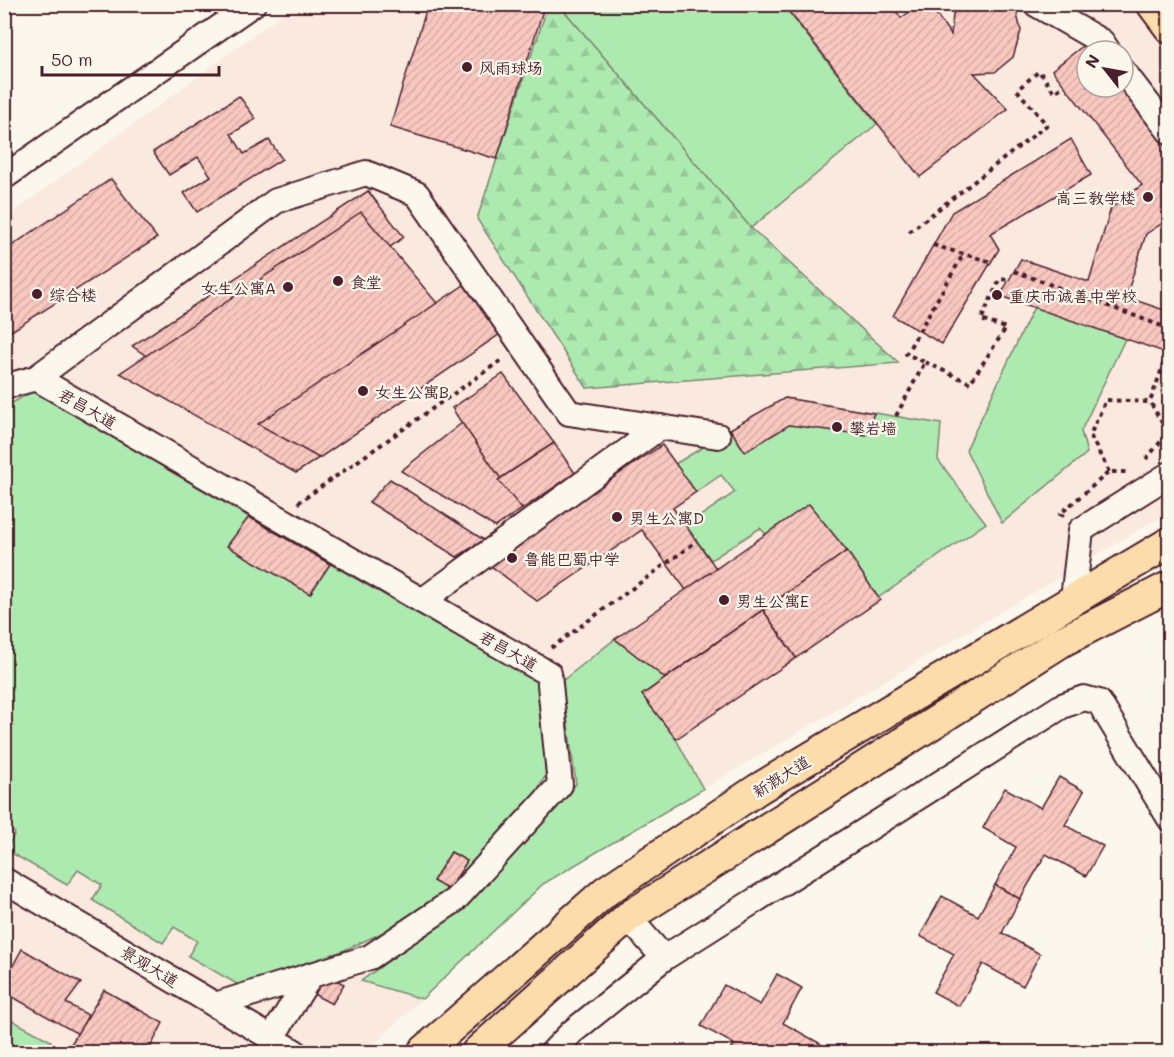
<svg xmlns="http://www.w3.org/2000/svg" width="1174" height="1057" font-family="Mali,'LXGW WenKai TC',sans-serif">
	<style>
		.built { fill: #fae9df; fill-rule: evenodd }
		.green { fill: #adeab0; stroke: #7c846e; stroke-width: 1.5; fill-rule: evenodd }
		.forest { fill: url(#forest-firs); stroke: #7c846e; stroke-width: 1.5 }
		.building { fill: url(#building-hatch); stroke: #4a1f2b; stroke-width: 1.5 }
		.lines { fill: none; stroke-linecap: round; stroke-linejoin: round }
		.minor-casing { stroke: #4a1f2b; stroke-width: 28 }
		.major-casing { stroke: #4a1f2b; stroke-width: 34 }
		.path { stroke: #4a1f2b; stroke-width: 4; stroke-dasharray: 4.5 4.5; stroke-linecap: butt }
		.minor { stroke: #fbf7ec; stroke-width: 24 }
		.major { stroke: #fddcac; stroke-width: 30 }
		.poi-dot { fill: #4a1f2b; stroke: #fbf7ec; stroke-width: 2 }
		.labels { text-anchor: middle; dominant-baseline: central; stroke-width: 4.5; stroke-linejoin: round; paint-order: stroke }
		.poi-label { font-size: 16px; fill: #4a1f2b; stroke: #fbf7ec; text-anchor: start }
		.street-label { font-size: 16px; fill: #4a1f2b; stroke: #fbf7ec }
	</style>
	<defs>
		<pattern id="forest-firs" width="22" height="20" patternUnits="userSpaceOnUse" patternTransform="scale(1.5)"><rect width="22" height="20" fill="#adeab0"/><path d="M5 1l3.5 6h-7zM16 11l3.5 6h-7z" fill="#96c898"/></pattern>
		<pattern id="building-hatch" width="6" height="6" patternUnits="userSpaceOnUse" patternTransform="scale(1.5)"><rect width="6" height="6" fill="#f8c8c0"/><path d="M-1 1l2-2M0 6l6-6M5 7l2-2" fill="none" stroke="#d6aba5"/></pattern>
	</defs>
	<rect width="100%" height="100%" fill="#fbf7ec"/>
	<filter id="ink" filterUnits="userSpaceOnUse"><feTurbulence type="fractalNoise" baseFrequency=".0167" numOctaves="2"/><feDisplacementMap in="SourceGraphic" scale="12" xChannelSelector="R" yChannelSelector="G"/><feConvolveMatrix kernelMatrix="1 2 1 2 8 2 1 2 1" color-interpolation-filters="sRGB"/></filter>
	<g filter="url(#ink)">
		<path class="built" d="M295,5h253l-71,214 421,144 -147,-135 -192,-223h581l29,40v467l-626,372 -177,168h-361l-1,-833zM1087,51h36v36h-36z"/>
		<g class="green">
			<polygon points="559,5 783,5 877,124 751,228"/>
			<polygon points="1034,307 1125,339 1081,431 1087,453 1002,523 966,450"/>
			<path d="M33,391l216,126 -21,29 82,48 20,-30 210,119 6,92 -19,32 -74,87 -49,29 -64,29 -47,15 -51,20 -54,-31 9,-15 -23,-14 -11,16 -71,-43 10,-15 -24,-15 -11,15 -61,-35 9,-17 -10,-6v-420zM451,852l16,9 -19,29 -15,-9z"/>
			<polygon points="785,398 941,424 938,460 986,523 878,598 847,551 809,505 766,534 760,528 711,560 686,526 735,492 721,475 696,492 675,464"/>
			<polygon points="615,639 665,678 642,695 676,739 703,789 543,884 422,999 361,981 464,906 576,784 562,681"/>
			<polygon points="4,1016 51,1041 45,1052 5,1052"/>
		</g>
		<polygon class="forest" points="548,5 559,5 751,228 899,363 587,388 477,219"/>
		<g class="building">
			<polygon points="428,4 535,4 544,7 497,159 390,127"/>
			<polygon points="783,4 891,4 901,18 921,4 929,4 951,35 953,14 965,4 1007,4 1016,10 1021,31 1013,57 995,72 974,73 1008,109 920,177"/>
			<polygon points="1088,42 1095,51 1087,51 1087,87 1121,87 1170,152 1170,218 1146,234 1126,297 1170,312 1170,354 1000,296 1021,259 1089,282 1111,208 1142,185 1052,70"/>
			<polygon points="239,96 256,119 231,134 244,154 269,140 282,159 197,212 184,193 211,176 198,157 169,175 153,152"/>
			<polygon points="1071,139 1091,175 990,234 999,249 942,344 893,316 952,212"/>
			<polygon points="111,179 157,238 4,336 4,251"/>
			<polygon points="368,191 404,237 348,277 390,337 359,357 317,298 186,383 132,346"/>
			<polygon points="361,212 476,350 319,458 296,473 120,373"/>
			<polygon points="464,285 500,334 319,458 258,424"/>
			<polygon points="503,374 554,443 498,480 452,408"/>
			<polygon points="785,398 874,413 866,435 789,425 745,452 730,429"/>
			<polygon points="462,423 522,509 495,527 401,471"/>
			<polygon points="554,443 575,473 522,509 498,480"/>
			<polygon points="662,445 696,492 673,508 716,568 686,590 642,530 537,601 487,563"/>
			<polygon points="390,479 484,540 457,557 369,502"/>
			<polygon points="809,504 847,551 665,678 615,639"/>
			<polygon points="249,517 330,564 310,594 227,546"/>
			<polygon points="847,551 880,600 796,658 763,610"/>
			<polygon points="763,610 796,658 676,739 642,695"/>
			<polygon points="1059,777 1084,791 1065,825 1103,846 1086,876 1046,854 1020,899 995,885 1016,847 983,828 1005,788 1041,808"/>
			<polygon points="451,852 467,861 449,890 433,881"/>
			<polygon points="995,885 1020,899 1002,933 1040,954 1023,986 983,964 959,1006 933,992 954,954 920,936 942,896 978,916"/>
			<polygon points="22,949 81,983 66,1003 88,1015 78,1034 4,992 4,968 10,971"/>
			<polygon points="777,974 802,988 783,1023 821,1044 816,1052 730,1052 734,1044 701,1026 724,985 760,1005"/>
			<polygon points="326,975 344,984 332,1004 313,994"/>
			<polygon points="104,990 163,1023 149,1050 153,1052 66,1052"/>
		</g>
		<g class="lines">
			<g class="minor-casing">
				<g id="minor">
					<polyline points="1036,4 1102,42 1108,51"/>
					<polyline points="1123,71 1170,132"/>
					<polyline points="4,177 253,4"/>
					<polyline points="36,378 276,201 366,173 417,194 569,413 718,436"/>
					<polyline points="4,387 36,378 549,674 560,785 455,900 370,957 215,1005"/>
					<polyline points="1073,599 1081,530 1170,474"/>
					<polyline points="422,601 660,427"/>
					<polyline points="4,880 295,1052"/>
					<polyline points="628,917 664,958"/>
					<polyline points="271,1039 311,975"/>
					<polyline points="553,1052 572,1032 664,958 1062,706 1084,698 1099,702 1170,819"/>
				</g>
			</g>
			<g class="major-casing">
				<g id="major">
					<polyline points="1152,4 1170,28"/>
					<polyline points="423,1052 606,891 758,789 1170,542"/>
					<polyline points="477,1052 628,917 1061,642 1170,586"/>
				</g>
			</g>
			<g class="path">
				<polyline points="909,232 1047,125 1017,90 1039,71 1054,92 1064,86"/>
				<polyline points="933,245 991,262"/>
				<polyline points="1014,271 1170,329"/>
				<polyline points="925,362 970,383 1006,328 981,320 1000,279 1009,280"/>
				<polyline points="896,416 925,362 906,354 964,253"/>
				<polyline points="1146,459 1168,433 1150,402 1170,346"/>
				<polyline points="1109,472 1090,435 1106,400 1150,402"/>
				<polyline points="298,503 503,359"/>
				<polyline points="1064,516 1060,514 1109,472 1129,472"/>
				<polyline points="551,648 697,541"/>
			</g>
			<use href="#minor" class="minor"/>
			<use href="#major" class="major"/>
		</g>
	</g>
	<g class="poi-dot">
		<circle cx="467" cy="67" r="6"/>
		<circle cx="1148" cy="197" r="6"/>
		<circle cx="338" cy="281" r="6"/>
		<circle cx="288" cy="287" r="6"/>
		<circle cx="37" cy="294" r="6"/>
		<circle cx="997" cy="295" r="6"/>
		<circle cx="363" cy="391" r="6"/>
		<circle cx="837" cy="427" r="6"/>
		<circle cx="617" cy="517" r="6"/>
		<circle cx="512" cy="558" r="6"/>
		<circle cx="724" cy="600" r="6"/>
	</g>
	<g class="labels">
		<g class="poi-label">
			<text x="479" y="67">风雨球场</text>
			<text x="1136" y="197" text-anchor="end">高三教学楼</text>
			<text x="350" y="281">食堂</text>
			<text x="276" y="287" text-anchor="end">女生公寓A</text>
			<text x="49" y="294">综合楼</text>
			<text x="1009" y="295">重庆市诚善中学校</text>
			<text x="375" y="391">女生公寓B</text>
			<text x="849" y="427">攀岩墙</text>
			<text x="629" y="517">男生公寓D</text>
			<text x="524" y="558">鲁能巴蜀中学</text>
			<text x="736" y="600">男生公寓E</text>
		</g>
		<g class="street-label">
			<text transform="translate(88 408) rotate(30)">君昌大道</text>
			<text transform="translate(509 650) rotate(30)">君昌大道</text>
			<text transform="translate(781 776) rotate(-32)">新溉大道</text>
			<text transform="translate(150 966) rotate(31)">景观大道</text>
		</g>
	</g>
	<rect width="1174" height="1057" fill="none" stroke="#fbf7ec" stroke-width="24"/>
	<rect x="12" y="12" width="1150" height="1033" fill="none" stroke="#4a1f2b" stroke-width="2" filter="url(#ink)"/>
	<g transform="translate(1105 69) rotate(301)"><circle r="28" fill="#fbf7ec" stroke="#b4a19f" stroke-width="1.5"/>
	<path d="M0-4.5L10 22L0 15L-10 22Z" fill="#4a1f2b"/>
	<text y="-9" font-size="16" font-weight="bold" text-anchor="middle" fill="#4a1f2b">N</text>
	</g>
	<path d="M42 66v9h177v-9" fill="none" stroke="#4a1f2b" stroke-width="3"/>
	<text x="51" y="66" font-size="18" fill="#4a1f2b" stroke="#fbf7ec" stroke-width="4.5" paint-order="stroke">50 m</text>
</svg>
